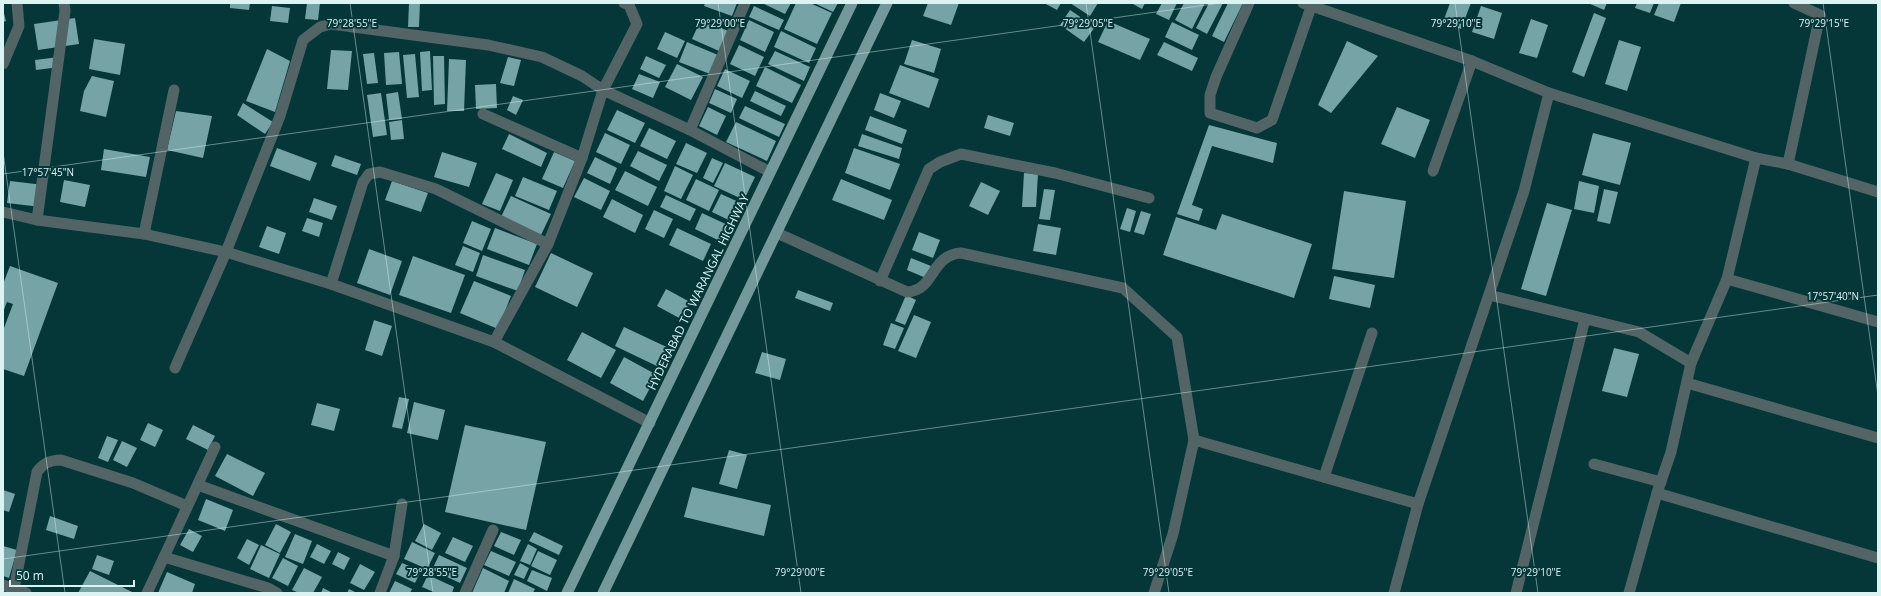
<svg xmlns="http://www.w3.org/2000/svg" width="1881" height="596" font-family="'Open Sans',sans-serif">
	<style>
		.building { fill: #76a3a5 }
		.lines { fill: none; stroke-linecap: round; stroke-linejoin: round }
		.minor { stroke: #526465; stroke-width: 11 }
		.tertiary { stroke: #526465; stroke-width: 11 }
		.primary { stroke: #73999a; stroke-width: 11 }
		.ticks { fill: none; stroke: #dcf3f4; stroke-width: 1; stroke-opacity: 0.45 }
		.labels { text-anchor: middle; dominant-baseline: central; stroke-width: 4; stroke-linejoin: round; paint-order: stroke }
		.street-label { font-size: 12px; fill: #dcf3f4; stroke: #053638 }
		.ticks-label { font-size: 10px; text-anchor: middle; fill: #dcf3f4; stroke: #053638; stroke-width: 4; stroke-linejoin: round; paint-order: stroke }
	</style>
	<rect width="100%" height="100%" fill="#053638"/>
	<g class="building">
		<polygon points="230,3 250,3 249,10 230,8"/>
		<polygon points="307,3 320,3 318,20 305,19"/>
		<polygon points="409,3 420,3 419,27 408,27"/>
		<polygon points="705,3 737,3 732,16 704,6"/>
		<polygon points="762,3 791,3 785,14"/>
		<polygon points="796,3 810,3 832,13 817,44 784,29"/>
		<polygon points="814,3 838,3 833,12"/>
		<polygon points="928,3 959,3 951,25 923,16"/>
		<polygon points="1044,3 1061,3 1057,10"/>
		<polygon points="1070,3 1098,3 1090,16"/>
		<polygon points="1131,3 1145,3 1142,9"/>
		<polygon points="1162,3 1177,3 1169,20 1156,14"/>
		<polygon points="1184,3 1205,3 1192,29 1175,20"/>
		<polygon points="1209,3 1223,3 1207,34 1196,28"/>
		<polygon points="1228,3 1243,3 1224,42 1212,36"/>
		<polygon points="1450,3 1471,3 1461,29 1443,22"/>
		<polygon points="1588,3 1607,3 1604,10"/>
		<polygon points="1637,3 1654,3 1650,13 1635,8"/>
		<polygon points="1659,3 1681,3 1674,22 1654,15"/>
		<polygon points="272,6 290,8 288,23 270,21"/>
		<polygon points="754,6 784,20 779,30 749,17"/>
		<polygon points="1481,6 1502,13 1494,39 1472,32"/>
		<polygon points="3,10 6,21 3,22"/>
		<polygon points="1070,10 1095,27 1084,42 1060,25"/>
		<polygon points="1594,13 1606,18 1584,77 1572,72"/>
		<polygon points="75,18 79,44 38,50 34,24"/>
		<polygon points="701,19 728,31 719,51 692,39"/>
		<polygon points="1531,19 1548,25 1537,58 1519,53"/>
		<polygon points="749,20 774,32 765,52 740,40"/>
		<polygon points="1108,21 1150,39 1140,60 1098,42"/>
		<polygon points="1172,22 1199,35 1192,50 1165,37"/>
		<polygon points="781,31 816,48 809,63 774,47"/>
		<polygon points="665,32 685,41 677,58 657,49"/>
		<polygon points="94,39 125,44 120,75 89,69"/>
		<polygon points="912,40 941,49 934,73 904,64"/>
		<polygon points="1619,40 1641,47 1627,91 1605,84"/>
		<polygon points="1347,41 1378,56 1331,113 1318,105"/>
		<polygon points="687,42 718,55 710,74 679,62"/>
		<polygon points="1164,42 1198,58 1192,71 1157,55"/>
		<polygon points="739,45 764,57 755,76 730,64"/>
		<polygon points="267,49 290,61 275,112 246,101"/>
		<polygon points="331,50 352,51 348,90 327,89"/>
		<polygon points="430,51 432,90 422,91 420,52"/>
		<polygon points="775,51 810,67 804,81 768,64"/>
		<polygon points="399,52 402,84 386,85 384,53"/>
		<polygon points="374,53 378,83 367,84 363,54"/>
		<polygon points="415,54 419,97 407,98 403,55"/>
		<polygon points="433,56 444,56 445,104 434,105"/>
		<polygon points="646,56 666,65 659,78 640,69"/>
		<polygon points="59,57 60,67 36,70 35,60"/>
		<polygon points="508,57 521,60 514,86 500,83"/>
		<polygon points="449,59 466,60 464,111 447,111"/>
		<polygon points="677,64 703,77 691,100 665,87"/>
		<polygon points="900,65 939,79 929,108 889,93"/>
		<polygon points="765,67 801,85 792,103 756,86"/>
		<polygon points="725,69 750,81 742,98 717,86"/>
		<polygon points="639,74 660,82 653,98 632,89"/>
		<polygon points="92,76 114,81 106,117 80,111 84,91"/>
		<polygon points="496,84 497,108 476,109 475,85"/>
		<polygon points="715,89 737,99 731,113 709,103"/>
		<polygon points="755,91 786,106 781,116 750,101"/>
		<polygon points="398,92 402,119 389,120 386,94"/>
		<polygon points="381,93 387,135 373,137 367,95"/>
		<polygon points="880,93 901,101 894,118 874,110"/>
		<polygon points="513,96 523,100 516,115 507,110"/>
		<polygon points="243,103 273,122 265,134 237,115"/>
		<polygon points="745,106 785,124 779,137 739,118"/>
		<polygon points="708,107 726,116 717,135 699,126"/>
		<polygon points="1397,107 1430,120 1415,158 1381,144"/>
		<polygon points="617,110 645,123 635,143 607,130"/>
		<polygon points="176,111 212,116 203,158 167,150"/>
		<polygon points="988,115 1014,123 1010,136 984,128"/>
		<polygon points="870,116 907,130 902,144 865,130"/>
		<polygon points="402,120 404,139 391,140 389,122"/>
		<polygon points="736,122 776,141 767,161 726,142"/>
		<polygon points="1209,125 1277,143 1273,163 1212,146 1192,205 1203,209 1199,221 1177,214"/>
		<polygon points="649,128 676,141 667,159 640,146"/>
		<polygon points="605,133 630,145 621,164 596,152"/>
		<polygon points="1593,133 1631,143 1620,185 1582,175"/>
		<polygon points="509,134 547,153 541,167 502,149"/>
		<polygon points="862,134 902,148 899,159 858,146"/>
		<polygon points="686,143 707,153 697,173 676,164"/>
		<polygon points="277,148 317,163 310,181 270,166"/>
		<polygon points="854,148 900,164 890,190 845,173"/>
		<polygon points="104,149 150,157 146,177 101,170"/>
		<polygon points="638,151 667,165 659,181 630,166"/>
		<polygon points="442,152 477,163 469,187 434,177"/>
		<polygon points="554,152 575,161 563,188 542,179"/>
		<polygon points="335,155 361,164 357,175 331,166"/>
		<polygon points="595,157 617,168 610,184 587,173"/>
		<polygon points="712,158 723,163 713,183 703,178"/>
		<polygon points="725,163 755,177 744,200 714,186"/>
		<polygon points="675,166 693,175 681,199 664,191"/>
		<polygon points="625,171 657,187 648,206 615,190"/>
		<polygon points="496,173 513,180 500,211 482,204"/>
		<polygon points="1024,173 1038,174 1036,207 1022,207"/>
		<polygon points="523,177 557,191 549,210 515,196"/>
		<polygon points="584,178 610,191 601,210 574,197"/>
		<polygon points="696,179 719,190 709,211 686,200"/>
		<polygon points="841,179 892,200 884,220 832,200"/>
		<polygon points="64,180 90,185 85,207 60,202"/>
		<polygon points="10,181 44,185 41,207 7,203"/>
		<polygon points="392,181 428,193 421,212 385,200"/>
		<polygon points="1579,181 1599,186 1594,213 1574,209"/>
		<polygon points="981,182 1000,191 988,215 969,206"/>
		<polygon points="1044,189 1055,190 1050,220 1039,219"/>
		<polygon points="1604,189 1618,192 1610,224 1597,221"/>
		<polygon points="1344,191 1406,201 1394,278 1332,269"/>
		<polygon points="721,194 743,204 735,223 712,212"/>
		<polygon points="666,195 696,209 690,221 660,207"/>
		<polygon points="511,196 551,214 541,235 501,217"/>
		<polygon points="314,198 337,206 332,220 309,212"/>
		<polygon points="612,199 643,215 635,233 603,217"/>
		<polygon points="1547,203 1572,210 1546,296 1521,289"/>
		<polygon points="1127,208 1136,211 1130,232 1120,229"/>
		<polygon points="654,210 673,219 664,238 645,229"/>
		<polygon points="1141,211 1151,214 1144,235 1134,232"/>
		<polygon points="702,213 732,227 724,243 695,229"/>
		<polygon points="1222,214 1312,244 1294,298 1163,255 1176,217 1216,230"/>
		<polygon points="307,218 323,223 319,237 302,231"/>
		<polygon points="472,221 491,229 482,251 463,243"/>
		<polygon points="1038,224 1061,228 1056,255 1033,251"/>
		<polygon points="267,226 286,233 279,254 259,247"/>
		<polygon points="495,228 537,244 529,265 487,249"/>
		<polygon points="677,228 711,244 703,261 669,245"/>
		<polygon points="919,232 940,240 933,258 912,250"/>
		<polygon points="463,246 480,253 473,272 455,265"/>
		<polygon points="369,249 402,261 390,295 357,283"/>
		<polygon points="551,253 593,273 577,307 535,287"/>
		<polygon points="483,255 525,270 518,291 476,276"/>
		<polygon points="413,256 465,275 451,313 399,295"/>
		<polygon points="911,258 931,266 926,278 907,270"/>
		<polygon points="10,266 58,283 24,376 3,369 3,327 4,328 13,304 7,302 3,312 3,284"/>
		<polygon points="1334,276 1375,285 1370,308 1329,299"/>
		<polygon points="474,281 511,296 498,329 460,313"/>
		<polygon points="666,289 690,302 681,319 657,306"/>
		<polygon points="798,290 833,303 830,311 795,298"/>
		<polygon points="906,295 916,300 905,325 895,321"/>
		<polygon points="914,315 931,322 916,358 898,351"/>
		<polygon points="374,320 392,326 382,356 365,350"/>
		<polygon points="891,323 904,328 895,349 883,345"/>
		<polygon points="624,327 673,350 663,369 615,346"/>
		<polygon points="582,332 616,350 601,378 567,360"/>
		<polygon points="1614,348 1639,354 1627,397 1602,391"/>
		<polygon points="762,352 786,359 780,380 755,373"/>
		<polygon points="624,357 657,375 643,401 610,383"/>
		<polygon points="399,397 409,399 402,429 392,427"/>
		<polygon points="414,402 445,410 438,440 407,433"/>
		<polygon points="317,403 340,409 334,431 311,425"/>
		<polygon points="148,423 163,430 155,447 140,440"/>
		<polygon points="193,425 215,436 208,450 186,439"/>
		<polygon points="465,425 546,442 526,530 445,512"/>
		<polygon points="107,436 118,440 108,462 98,458"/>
		<polygon points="122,441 137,448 127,467 113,460"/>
		<polygon points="729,450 747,455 737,489 719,484"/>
		<polygon points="227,454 265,473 253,496 215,476"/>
		<polygon points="692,487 771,505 764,536 684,517"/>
		<polygon points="3,490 15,494 9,512 3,510"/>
		<polygon points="206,499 233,510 225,531 198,520"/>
		<polygon points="50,516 78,526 74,539 46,530"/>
		<polygon points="276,524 291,532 280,553 265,545"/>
		<polygon points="424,524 441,533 432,550 415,541"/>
		<polygon points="189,529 202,536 193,552 180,545"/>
		<polygon points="501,532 521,540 514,555 494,546"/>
		<polygon points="534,532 563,546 559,555 529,541"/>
		<polygon points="295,534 312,541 303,564 285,557"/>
		<polygon points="453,537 473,546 465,562 445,553"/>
		<polygon points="247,539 259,545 249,565 237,558"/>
		<polygon points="412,542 435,553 427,569 404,559"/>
		<polygon points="317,544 331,551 324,564 310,557"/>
		<polygon points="528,544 537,549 530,565 520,561"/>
		<polygon points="261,545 280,554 269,578 250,569"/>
		<polygon points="3,546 17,550 9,578 3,576"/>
		<polygon points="491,551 516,562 509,576 484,565"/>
		<polygon points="538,551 557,560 550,575 531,566"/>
		<polygon points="338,552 350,558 344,570 332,564"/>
		<polygon points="97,555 114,561 109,575 92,569"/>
		<polygon points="439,555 467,568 460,583 432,570"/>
		<polygon points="283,558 298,566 288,586 272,578"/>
		<polygon points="402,563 421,571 415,583 396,574"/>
		<polygon points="520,563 529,568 524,579 514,575"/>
		<polygon points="360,564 375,572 364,590 350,583"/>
		<polygon points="304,568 322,577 313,593 299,593 292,590"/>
		<polygon points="483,568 509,581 504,593 472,593"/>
		<polygon points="532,570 552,578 547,591 527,581"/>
		<polygon points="90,571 134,593 78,593"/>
		<polygon points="167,572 195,584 192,593 158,593"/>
		<polygon points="428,575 454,587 452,593 436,593 422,587"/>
		<polygon points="514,579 535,589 533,593 508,593"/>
		<polygon points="395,581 412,589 410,593 389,593"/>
		<polygon points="323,588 333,593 321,593"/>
		<polygon points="349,589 357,593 347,593"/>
	</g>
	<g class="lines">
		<g class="minor">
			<polyline points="624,3 629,5 637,24 603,90 690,130 770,172"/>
			<polyline points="1249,3 1216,77 1210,95 1210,113 1257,128 1272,120 1311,7"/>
			<polyline points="3,64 19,26 17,3"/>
			<polyline points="483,114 582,158"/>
			<polyline points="690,130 745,3"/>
			<polyline points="1788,164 1820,15 1794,3"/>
			<polyline points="1433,171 1472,61"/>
			<polyline points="3,212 37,220 144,234 226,252 331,284 494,342 650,423"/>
			<polyline points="37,220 65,11 64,3"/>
			<path d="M777,233l130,59c28,-1 23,-37 54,-39l162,35 54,49 17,103 -21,94 -19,59"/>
			<polyline points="144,234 174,90"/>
			<polyline points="1727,279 1878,322"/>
			<polyline points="880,281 929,169 940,162 961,154 1055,173 1149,198"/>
			<polyline points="331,284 363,182 369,174 380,172 436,189 548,244"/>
			<polyline points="1489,295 1639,332 1691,363"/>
			<polyline points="175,368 226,252 280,116 303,40 320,27 331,24 488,45 542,57 582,76 603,90 582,158 548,244 494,342"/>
			<polyline points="1687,383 1878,438"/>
			<polyline points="1194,440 1418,504"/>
			<polyline points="1594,464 1661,482"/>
			<polyline points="1324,477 1372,333"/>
			<polyline points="198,485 394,556"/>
			<polyline points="1657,493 1878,558"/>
			<polyline points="164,557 215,447"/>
			<polyline points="3,585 26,593"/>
			<path d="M14,589l23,-117c6,-9 13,-12 24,-12l72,23 54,23"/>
			<polyline points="147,593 164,557 268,588 277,593"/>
			<polyline points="380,593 394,556 402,504"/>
			<polyline points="465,593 493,530"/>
			<polyline points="1394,593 1418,504 1524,191 1549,93"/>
			<polyline points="1516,593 1585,319"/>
			<polyline points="1629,593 1657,493 1671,452 1691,363 1727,279 1756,158"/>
		</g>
		<polyline class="tertiary" points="1303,3 1472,61 1549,93 1756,158 1788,164 1878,192"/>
		<g class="primary">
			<polyline points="567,593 852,3"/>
			<polyline points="603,593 887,3"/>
		</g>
	</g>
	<path class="ticks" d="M350,3l83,590M718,3l83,590M1086,3l83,590M1455,3l83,590M1823,3l55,393M3,152l62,441M3,174l1217,-171M3,559l1875,-264"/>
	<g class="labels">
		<g class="street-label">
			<text transform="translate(698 292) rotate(-64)">HYDERABAD TO WARANGAL HIGHWAY</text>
		</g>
	</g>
	<g class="ticks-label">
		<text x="352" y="27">79°28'55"E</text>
		<text x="720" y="27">79°29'00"E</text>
		<text x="1088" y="27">79°29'05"E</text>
		<text x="1456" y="27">79°29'10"E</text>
		<text x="1824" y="27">79°29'15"E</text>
		<text x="48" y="176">17°57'45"N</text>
		<text x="1833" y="300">17°57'40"N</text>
		<text x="432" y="576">79°28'55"E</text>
		<text x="800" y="576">79°29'00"E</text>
		<text x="1168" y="576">79°29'05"E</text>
		<text x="1536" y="576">79°29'10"E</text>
	</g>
	<rect width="1881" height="596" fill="none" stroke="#dcf3f4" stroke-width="8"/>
	<path d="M10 580v6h124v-6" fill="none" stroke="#dcf3f4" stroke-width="2"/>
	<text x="16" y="580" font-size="12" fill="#dcf3f4" stroke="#053638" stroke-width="3" paint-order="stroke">50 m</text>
</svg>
